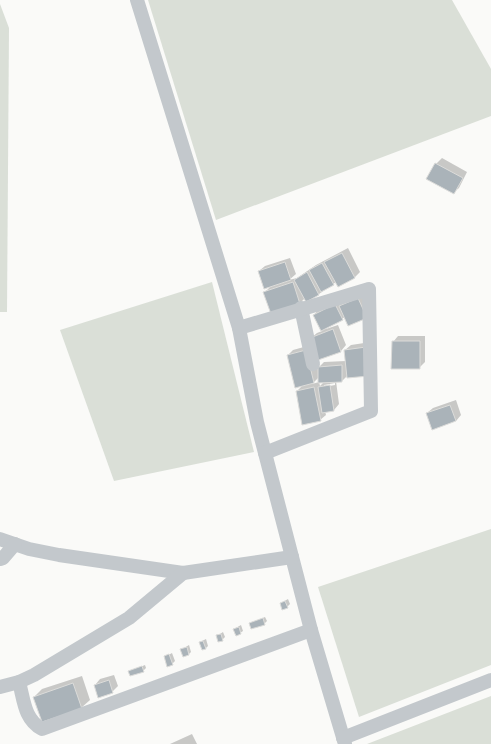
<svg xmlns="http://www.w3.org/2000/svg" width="491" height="744" font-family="Karla,sans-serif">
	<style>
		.green { fill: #dadfd7 }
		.shadow { fill: #0003; fill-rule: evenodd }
		.building { fill: #aab3b9; stroke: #dcdcda }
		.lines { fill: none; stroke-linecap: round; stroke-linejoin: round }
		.minor { stroke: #c3c8cc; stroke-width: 14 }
	</style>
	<rect width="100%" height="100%" fill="#fafaf8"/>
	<g class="green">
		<polygon points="148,0 452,0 491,69 491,116 216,220"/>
		<polygon points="0,4 9,28 7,312 0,312"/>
		<polygon points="212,282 254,452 114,481 60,330"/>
		<polygon points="491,529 491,665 359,717 318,587"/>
		<polygon points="491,696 491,744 367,744"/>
	</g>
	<g class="shadow">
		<polygon points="442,158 467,172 459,188 453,193 428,179 436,164"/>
		<polygon points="348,248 360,272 355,277 338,286 336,282 319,294 306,301 305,298 300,303 265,292 271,286 259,271 265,266 290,258 296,274 289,280 297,278 316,265"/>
		<polygon points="363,293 371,311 345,317 325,328 326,329 338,325 346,345 341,351 319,359 311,338 317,333 322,331 314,315 319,309"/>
		<polygon points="398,336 425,336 425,362 419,368 393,342"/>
		<path d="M371,342l-23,33 -6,6h-6l3,23 -5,6 -9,1 1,4 -6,5 -23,-29 6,-6 -15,-30 5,-5 18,-5 8,27v-5l5,-5 22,-1 -1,-11 6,-5zM319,377l5,5 -4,4 -1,-4 -7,2zM335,383v2l-11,2v-2z"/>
		<polygon points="456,400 461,415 456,421 427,413 433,408"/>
		<polygon points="288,599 290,604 287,607 281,603"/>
		<polygon points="265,617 267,621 264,624 250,623"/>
		<polygon points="241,625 243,631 240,633 234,629"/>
		<polygon points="223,632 225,637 222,640 217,636"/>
		<polygon points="206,639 208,646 206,648 200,642"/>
		<polygon points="189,645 191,652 189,654 181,650"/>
		<polygon points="172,653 175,661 172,664 165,657"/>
		<polygon points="145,665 146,668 143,671 130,671"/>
		<polygon points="114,675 118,686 112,692 95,685 100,679"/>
		<polygon points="82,676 90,700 81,708 34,697 42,689"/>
		<polygon points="192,734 197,744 170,744"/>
	</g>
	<g class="building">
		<polygon points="435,163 463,178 454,194 426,179"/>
		<polygon points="342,253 355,278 338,287 324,262"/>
		<polygon points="285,262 291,280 264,289 258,271"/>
		<polygon points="322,263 334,285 321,292 309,270"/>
		<polygon points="307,272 319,295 306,302 294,280"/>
		<polygon points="293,282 300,304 271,314 263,292"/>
		<polygon points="358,298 367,318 348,326 339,306"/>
		<polygon points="335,304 343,320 321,331 313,315"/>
		<polygon points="333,329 341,352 318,360 310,338"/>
		<polygon points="392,341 420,341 420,369 391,369"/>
		<polygon points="366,347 369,376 347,378 344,350"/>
		<polygon points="306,350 314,383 295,388 287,355"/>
		<polygon points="342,365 342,382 318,383 318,367"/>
		<polygon points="330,385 334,411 322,413 318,387"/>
		<polygon points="314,387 321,421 302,425 296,391"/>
		<polygon points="450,405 456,421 432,430 426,413"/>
		<polygon points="285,601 288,608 282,610 280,603"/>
		<polygon points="263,618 265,625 251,629 249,623"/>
		<polygon points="239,627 241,634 236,636 233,629"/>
		<polygon points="221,634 223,641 218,642 216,635"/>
		<polygon points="203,641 206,649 202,650 199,642"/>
		<polygon points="187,647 189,655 183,657 180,649"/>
		<polygon points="169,654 173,665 167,667 164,656"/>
		<polygon points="142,666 144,672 130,676 128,671"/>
		<polygon points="109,680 113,693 98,698 94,685"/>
		<polygon points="73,683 82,709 42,722 33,697"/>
	</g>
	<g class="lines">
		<g class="minor">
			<polyline points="137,0 239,328 257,422 265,453 311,630 345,744"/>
			<polyline points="301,308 313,364"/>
			<polyline points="239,328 369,289 371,411 265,453"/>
			<polyline points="0,539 29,549 59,555 183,573 292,557"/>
			<polyline points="0,559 3,558 15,544"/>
			<path d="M19,682c5,18 5,37 23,47l269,-99"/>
			<polyline points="0,687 19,682 34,675 129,618 183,573"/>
			<polyline points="343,738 491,680"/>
		</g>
	</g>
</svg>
